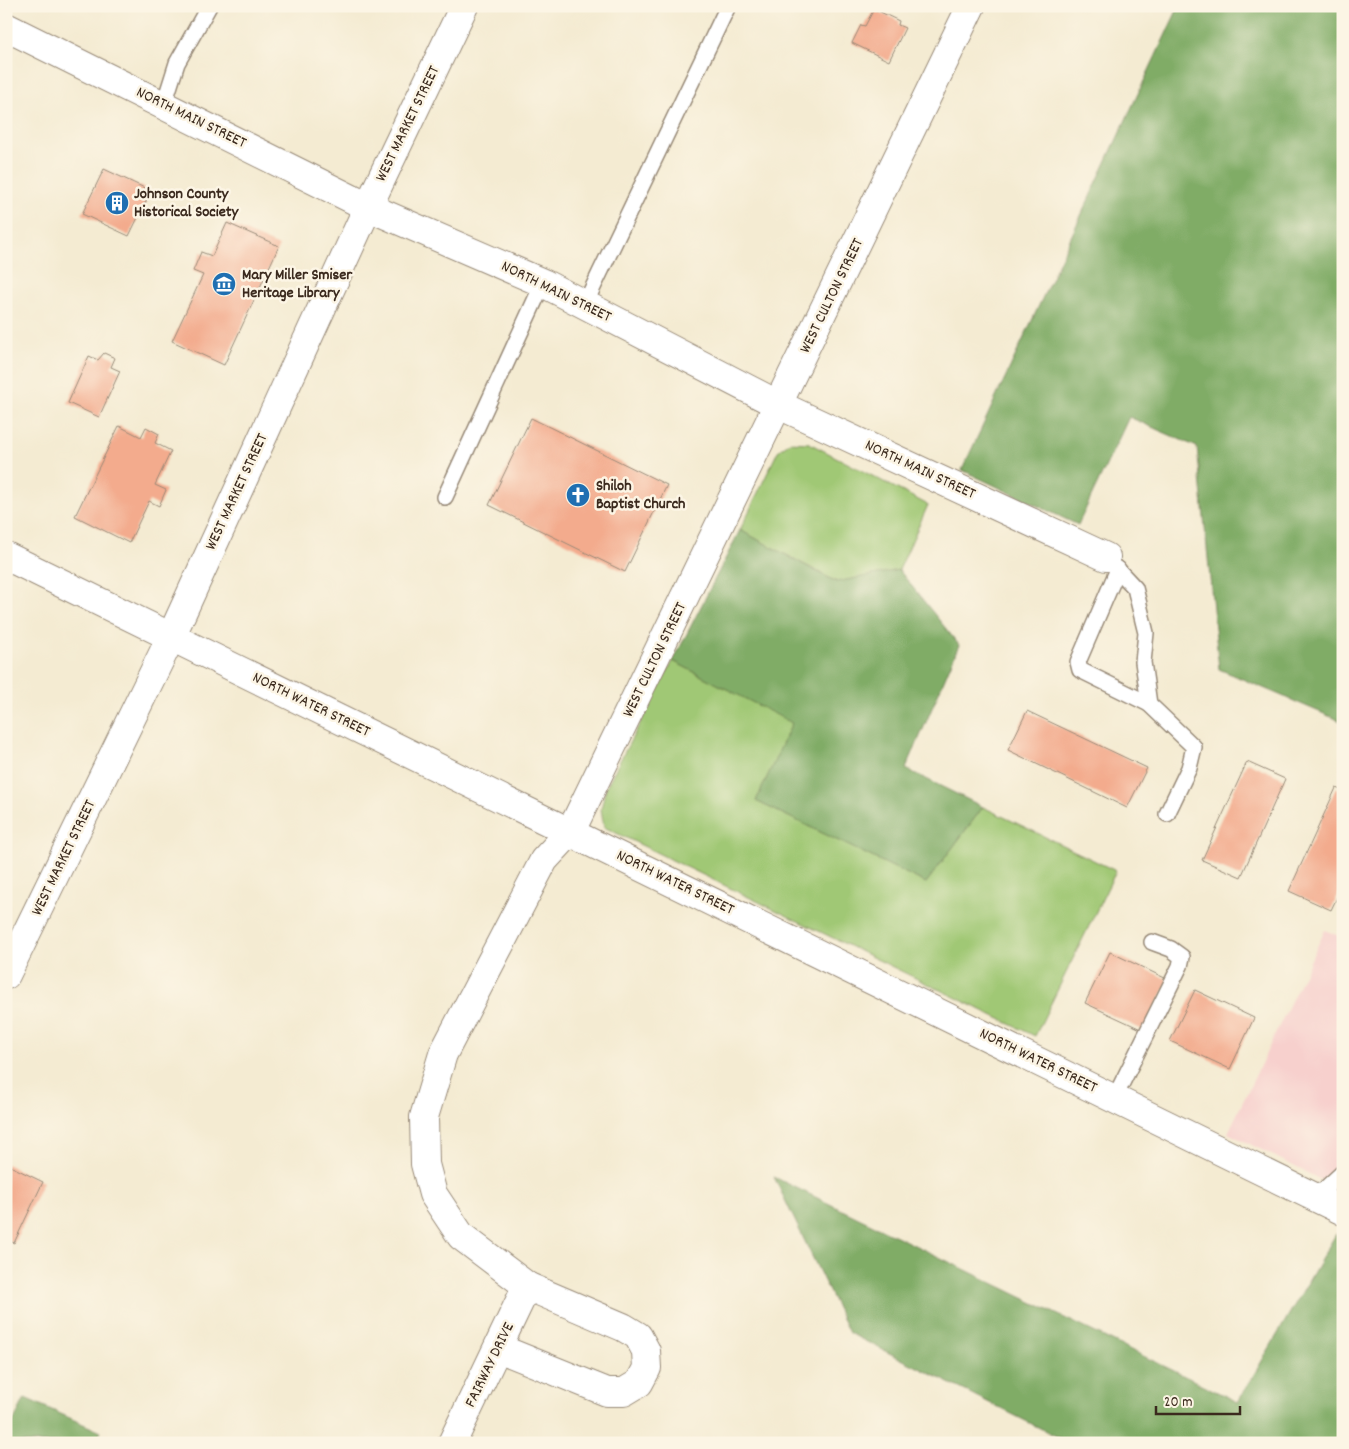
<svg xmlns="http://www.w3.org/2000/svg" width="1349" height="1449" font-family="Dekko,sans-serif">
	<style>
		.built { fill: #f7d0cd }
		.green { fill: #a0c874; stroke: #6e7949 }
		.forest { fill: #80ac66; stroke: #5e6b42 }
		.building { fill: #f3ab8d }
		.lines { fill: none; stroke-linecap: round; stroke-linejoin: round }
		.lane-casing { stroke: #988a78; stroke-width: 18 }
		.street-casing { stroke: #988a78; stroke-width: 30 }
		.lane { stroke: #fff; stroke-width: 15 }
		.street { stroke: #fff; stroke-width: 28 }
		.labels { text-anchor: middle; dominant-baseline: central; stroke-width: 5; stroke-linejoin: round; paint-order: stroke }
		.street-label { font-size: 16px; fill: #3b2a1e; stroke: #fcf5e5 }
		.poi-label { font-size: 16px; font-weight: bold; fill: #3b2a1e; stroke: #fcf5e5; text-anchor: start }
	</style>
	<rect width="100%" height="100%" fill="#fcf5e5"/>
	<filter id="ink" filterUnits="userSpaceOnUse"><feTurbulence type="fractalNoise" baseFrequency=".02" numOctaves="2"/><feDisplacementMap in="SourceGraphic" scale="10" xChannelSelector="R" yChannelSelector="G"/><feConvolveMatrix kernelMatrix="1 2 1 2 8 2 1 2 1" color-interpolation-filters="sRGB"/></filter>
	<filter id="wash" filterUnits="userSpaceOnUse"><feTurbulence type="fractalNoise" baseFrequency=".0096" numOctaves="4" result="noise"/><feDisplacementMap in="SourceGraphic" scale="20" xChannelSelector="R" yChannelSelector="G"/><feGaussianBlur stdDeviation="1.12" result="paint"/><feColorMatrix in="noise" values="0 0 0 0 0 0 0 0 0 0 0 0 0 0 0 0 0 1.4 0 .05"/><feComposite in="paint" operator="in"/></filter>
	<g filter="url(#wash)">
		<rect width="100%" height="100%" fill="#f4ebd2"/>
		<polygon class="built" points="1325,930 1343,938 1343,1191 1228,1133"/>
		<g class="green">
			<polygon points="790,442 809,443 928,505 899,570 837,582 740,530 778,451"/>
			<polygon points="673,661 793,723 756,801 926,883 983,807 1116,871 1035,1036 604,827 601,809 606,787"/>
		</g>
		<g class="forest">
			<path d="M1179,6h164c0,38 -4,77 0,114v602l-124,-53 -22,-222 -68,-30 -51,108 -116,-55z"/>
			<polygon points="740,530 836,582 899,570 959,645 906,769 983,807 926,883 756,801 792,723 673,661"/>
			<polygon points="774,1177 1238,1402 1336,1234 1343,1238 1343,1443 1070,1443 849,1333"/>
			<polygon points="25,1398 101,1432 95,1443 6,1443 6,1436"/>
		</g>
		<g id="blocks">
			<g class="building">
				<polygon points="874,9 899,21 898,25 905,28 889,61 852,43 861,25 865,26"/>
				<polygon points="104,169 151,191 129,236 82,214"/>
				<polygon points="227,223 279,246 224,365 172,341 203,275 193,271 201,252 212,256"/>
				<polygon points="104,353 115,358 111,367 120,371 99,417 68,403 89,356 98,360"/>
				<polygon points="531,418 667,485 625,572 489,505"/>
				<polygon points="119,426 141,437 146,427 159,434 155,443 171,451 155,485 166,490 159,506 149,501 129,543 75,516"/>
				<polygon points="1027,711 1147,768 1127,808 1008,750"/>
				<polygon points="1247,762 1285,779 1241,877 1202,860"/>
				<polygon points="1336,788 1343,791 1343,885 1331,910 1289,891"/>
				<polygon points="1110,952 1169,980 1145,1031 1085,1003"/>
				<polygon points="1195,990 1254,1018 1230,1069 1170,1041"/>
				<polygon points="6,1164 43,1182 14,1243 6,1239"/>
			</g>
		</g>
	</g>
	<g filter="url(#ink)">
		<use href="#blocks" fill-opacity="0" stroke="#988a78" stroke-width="1"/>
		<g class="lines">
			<g class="lane-casing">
				<g id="lane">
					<polyline points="164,104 177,63 209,6"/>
					<polyline points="585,304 728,6"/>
					<polyline points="445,497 543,283"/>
					<polyline points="1106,557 1135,588 1146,633 1143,662 1149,704 1194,747 1189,768 1167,814"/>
					<polyline points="1118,569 1078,662 1080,670 1149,704"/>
					<polyline points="1114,1099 1180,966 1182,957 1171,949 1152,942"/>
					<polyline points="1315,1198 1343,1172"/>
				</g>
			</g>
			<g class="street-casing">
				<g id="street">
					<polyline points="6,27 368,207 543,283 779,405 1106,557"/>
					<polyline points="6,556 1343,1211"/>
					<polyline points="6,975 171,637 368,207 464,6"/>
					<polyline points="498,1348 607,1392 624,1392 639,1383 647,1368 646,1351 638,1336 623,1327 527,1286 461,1236 433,1194 425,1164 424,1117 443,1054 544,860 571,831 971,6"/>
					<polyline points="452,1443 527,1286"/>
				</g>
			</g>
			<use href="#lane" class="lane"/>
			<use href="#street" class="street"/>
		</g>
	</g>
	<defs>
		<g id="building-disc" transform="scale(1.25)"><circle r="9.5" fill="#1f6fb2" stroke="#fcf5e5"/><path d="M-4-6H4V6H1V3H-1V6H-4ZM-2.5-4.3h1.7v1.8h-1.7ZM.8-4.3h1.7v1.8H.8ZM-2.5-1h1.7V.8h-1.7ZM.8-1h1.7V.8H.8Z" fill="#fff"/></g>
		<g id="museum-disc" transform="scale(1.25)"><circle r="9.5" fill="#1f6fb2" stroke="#fcf5e5"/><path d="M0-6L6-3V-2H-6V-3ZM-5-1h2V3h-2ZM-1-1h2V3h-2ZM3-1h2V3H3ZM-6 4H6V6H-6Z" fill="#fff"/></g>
		<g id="church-disc" transform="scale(1.25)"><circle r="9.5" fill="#1f6fb2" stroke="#fcf5e5"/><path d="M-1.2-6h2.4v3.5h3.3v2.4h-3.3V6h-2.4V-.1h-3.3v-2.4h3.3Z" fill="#fff"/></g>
	</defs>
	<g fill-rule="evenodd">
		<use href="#building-disc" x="117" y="203"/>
		<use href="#museum-disc" x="224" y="284"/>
		<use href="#church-disc" x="578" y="495"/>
	</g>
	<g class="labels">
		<g class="street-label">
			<text transform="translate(191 118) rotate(26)">NORTH MAIN STREET</text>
			<text transform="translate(408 124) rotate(-64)">WEST MARKET STREET</text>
			<text transform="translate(556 292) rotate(26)">NORTH MAIN STREET</text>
			<text transform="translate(832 296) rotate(-64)">WEST CULTON STREET</text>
			<text transform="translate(920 470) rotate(25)">NORTH MAIN STREET</text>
			<text transform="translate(237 492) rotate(-65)">WEST MARKET STREET</text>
			<text transform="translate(655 660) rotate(-64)">WEST CULTON STREET</text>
			<text transform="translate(311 705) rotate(26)">NORTH WATER STREET</text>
			<text transform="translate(64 858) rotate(-64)">WEST MARKET STREET</text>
			<text transform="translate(675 883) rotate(26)">NORTH WATER STREET</text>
			<text transform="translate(1038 1061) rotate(26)">NORTH WATER STREET</text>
			<text transform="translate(490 1365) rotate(-64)">FAIRWAY DRIVE</text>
		</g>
		<g class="poi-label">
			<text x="134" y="194">Johnson County<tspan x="134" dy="18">Historical Society</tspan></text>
			<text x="242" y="275">Mary Miller Smiser<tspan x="242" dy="18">Heritage Library</tspan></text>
			<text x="596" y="486">Shiloh<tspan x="596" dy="18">Baptist Church</tspan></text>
		</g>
	</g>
	<rect width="1349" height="1449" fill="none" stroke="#fcf5e5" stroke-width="25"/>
	<path d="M1156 1406v8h84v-8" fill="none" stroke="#3b2a1e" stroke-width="2.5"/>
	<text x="1164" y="1406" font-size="15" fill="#3b2a1e" stroke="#fcf5e5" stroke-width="4" paint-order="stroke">20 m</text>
</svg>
